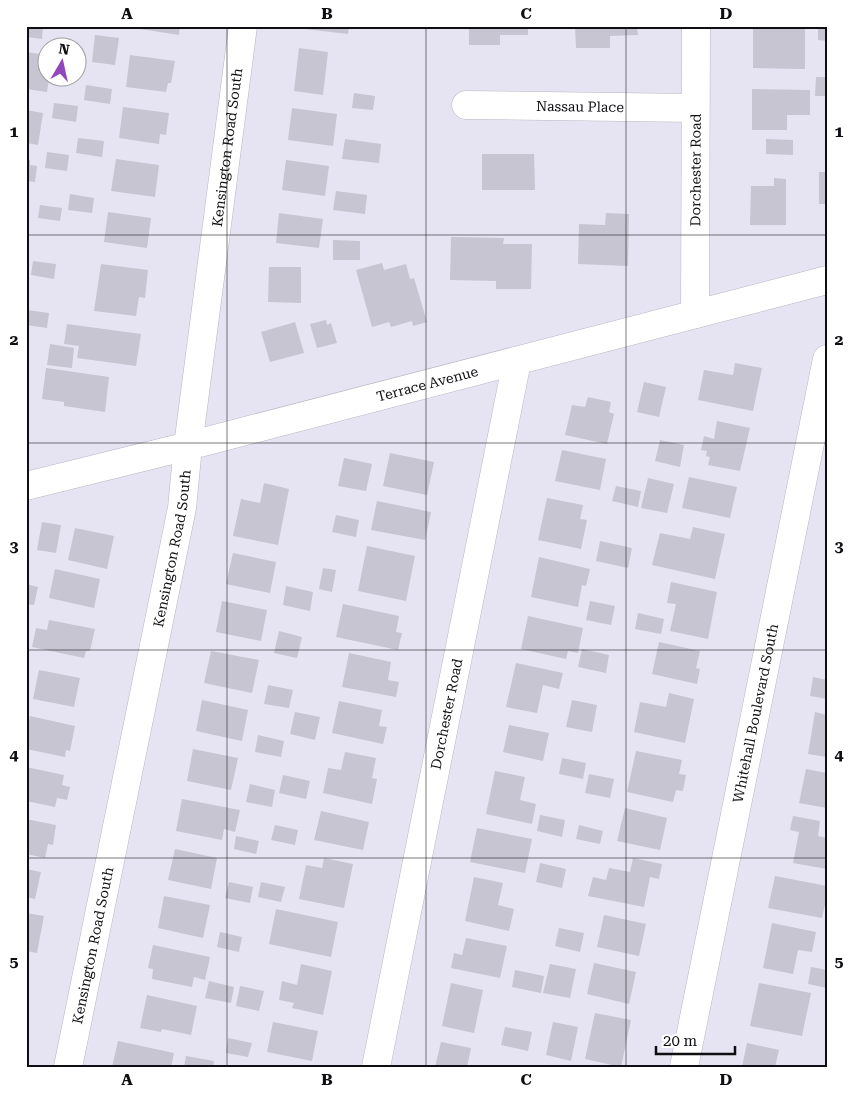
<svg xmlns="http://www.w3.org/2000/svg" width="853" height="1093" font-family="'Roboto Serif',serif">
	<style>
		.building { fill: #c7c5d2 }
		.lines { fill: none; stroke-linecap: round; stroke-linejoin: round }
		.minor-casing { stroke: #b8b6c3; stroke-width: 29 }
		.minor { stroke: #fff; stroke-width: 28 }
		.grid { fill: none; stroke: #0f0e12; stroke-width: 1; stroke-opacity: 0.55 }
		.labels { text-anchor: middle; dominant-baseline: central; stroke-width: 4; stroke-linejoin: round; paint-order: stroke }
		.street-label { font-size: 14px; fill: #0f0e12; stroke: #fff }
		.neatline { fill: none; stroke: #0f0e12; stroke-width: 2 }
		.grid-label { font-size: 16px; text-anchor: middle; font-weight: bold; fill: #0f0e12 }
	</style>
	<rect width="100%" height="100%" fill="#e6e4f2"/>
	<g class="building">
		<polygon points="26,26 43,26 42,39 26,37"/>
		<polygon points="121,26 180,26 179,35"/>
		<polygon points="306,26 349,26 348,34 305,29"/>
		<polygon points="469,26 528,26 528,35 500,35 500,45 469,45"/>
		<polygon points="575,26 637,26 638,35 610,36 610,48 576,48"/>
		<polygon points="818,26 827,26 827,41 818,40"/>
		<polygon points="753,28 805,29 805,69 753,68"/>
		<polygon points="95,35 119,38 115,65 92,62"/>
		<polygon points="78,47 83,48 80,74 78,73"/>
		<polygon points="299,48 328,52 323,95 294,91"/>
		<polygon points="26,52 48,55 49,78 47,92 26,89"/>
		<polygon points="130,55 175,61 171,83 168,83 166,92 126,87"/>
		<polygon points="816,77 827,77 827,96 815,96"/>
		<polygon points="86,85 112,89 110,104 84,100"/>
		<polygon points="752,89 810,90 810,115 787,115 787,130 752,130"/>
		<polygon points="354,93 375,96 373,110 352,108"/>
		<polygon points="54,103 78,106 76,122 52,118"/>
		<polygon points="123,107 169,113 166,135 160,134 159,144 119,138"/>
		<polygon points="292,108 337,114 333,146 288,140"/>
		<polygon points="26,110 43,113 38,145 26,143"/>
		<polygon points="78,138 104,141 102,157 76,153"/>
		<polygon points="345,139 381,144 379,163 342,159"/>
		<polygon points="766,139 793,140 793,155 766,154"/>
		<polygon points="47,152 69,155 67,171 45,168"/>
		<polygon points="482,154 534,154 535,190 482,190"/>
		<polygon points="26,159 30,160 30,165 37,166 35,182 26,181"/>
		<polygon points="116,159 159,165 155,197 111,191"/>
		<polygon points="286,160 329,166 325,196 282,190"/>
		<rect x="819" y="172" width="8" height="32"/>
		<polygon points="774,178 786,179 786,225 750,225 751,186 774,186"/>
		<polygon points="336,191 367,195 365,214 333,210"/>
		<polygon points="70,194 94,198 92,213 68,210"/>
		<polygon points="40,205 62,208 60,221 38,218"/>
		<polygon points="108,212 151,218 147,248 104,242"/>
		<polygon points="279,213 323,219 319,248 276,243"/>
		<polygon points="606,213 629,214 628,266 578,264 579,224 605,225"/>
		<polygon points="451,237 504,238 503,244 532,244 531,289 496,289 496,281 450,280"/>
		<polygon points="333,240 360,241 360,260 333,260"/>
		<polygon points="33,261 56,264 54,279 31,275"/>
		<polygon points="382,263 384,270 406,264 410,279 414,278 427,322 413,326 412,321 391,327 389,322 372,327 356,270"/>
		<polygon points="101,264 148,270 145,298 139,297 136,316 94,311"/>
		<polygon points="269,267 301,267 301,303 268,302"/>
		<polygon points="27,310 49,313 47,328 26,325"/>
		<polygon points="326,320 327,325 331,323 337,343 317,348 310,324"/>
		<polygon points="295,322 304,353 270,362 261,332"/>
		<polygon points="67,324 141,334 136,366 77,358 79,346 64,344"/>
		<polygon points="50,344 74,348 72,368 47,365"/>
		<polygon points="735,363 762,368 753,411 698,400 704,370 733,375"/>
		<polygon points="46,368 109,377 105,412 64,406 64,402 42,399"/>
		<polygon points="644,382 666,387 659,417 637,412"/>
		<polygon points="588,397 611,402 609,412 614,414 607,444 565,435 572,405 585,407"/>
		<polygon points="717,421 750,428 740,471 708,465 710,457 706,456 707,451 701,450 704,436 714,439"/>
		<polygon points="660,440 684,445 680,467 655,461"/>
		<polygon points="562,450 606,459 600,490 555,481"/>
		<polygon points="390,453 434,462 427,495 383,486"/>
		<polygon points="344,458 372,464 366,491 338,486"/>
		<polygon points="689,477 737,487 730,518 682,508"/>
		<polygon points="648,478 674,484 667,513 641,508"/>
		<polygon points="264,483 289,489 278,545 233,536 241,499 260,503"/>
		<polygon points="616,486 641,491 638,507 612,501"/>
		<polygon points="547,498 583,505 580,519 587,520 581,549 538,540"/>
		<polygon points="377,501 431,512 425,540 371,530"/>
		<polygon points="336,515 359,520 356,537 332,532"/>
		<polygon points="42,522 61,525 56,553 37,550"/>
		<polygon points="693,527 725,534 715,579 652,565 660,533 690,539"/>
		<polygon points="75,528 114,536 107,569 68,560"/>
		<polygon points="600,541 632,548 628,568 596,561"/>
		<polygon points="367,546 415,556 406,601 358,591"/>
		<polygon points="233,553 276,562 270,593 226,584"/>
		<polygon points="539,557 590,569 586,586 582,585 578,607 531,597"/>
		<polygon points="323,568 336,570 332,592 319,589"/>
		<polygon points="55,569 100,579 94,608 49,598"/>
		<polygon points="671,582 717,592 708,639 670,631 676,604 667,603"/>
		<polygon points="26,584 38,587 34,605 26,604"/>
		<polygon points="286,586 313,592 310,611 283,605"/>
		<polygon points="222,601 267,610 261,641 216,632"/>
		<polygon points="590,601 615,606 611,625 586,620"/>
		<polygon points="343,604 399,616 396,632 402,633 398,650 336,637"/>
		<polygon points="638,613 664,619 661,634 635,629"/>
		<polygon points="528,616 583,628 578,653 568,651 566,659 521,649"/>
		<polygon points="49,620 95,629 90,651 86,651 84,658 32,647 36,628 47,630"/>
		<polygon points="279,631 302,637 297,658 274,653"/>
		<polygon points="659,642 700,651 696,668 700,669 697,684 652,674"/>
		<polygon points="582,649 609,655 606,673 578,667"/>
		<polygon points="211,651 259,660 252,693 204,683"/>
		<polygon points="349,653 391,662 388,680 399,682 396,697 342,687"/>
		<polygon points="516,663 563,673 559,689 543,685 537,713 506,707"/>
		<polygon points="39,670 80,678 74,707 33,699"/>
		<polygon points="813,677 827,680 827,699 810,696"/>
		<polygon points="268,685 293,690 289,708 264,704"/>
		<polygon points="669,693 694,699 685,743 634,732 640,702 666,707"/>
		<polygon points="202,700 248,710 242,741 196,731"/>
		<polygon points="572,700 597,705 592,732 566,727"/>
		<polygon points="339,701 382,710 379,726 387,727 383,744 332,733"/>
		<polygon points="295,712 320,717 315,740 290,734"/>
		<polygon points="815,712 827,715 827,757 808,754"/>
		<polygon points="30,716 75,726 70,751 66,750 65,757 26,749 26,732"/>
		<polygon points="509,725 549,733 543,761 503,752"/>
		<polygon points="258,735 284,741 281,757 255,752"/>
		<polygon points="193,749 238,758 231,790 187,781"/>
		<polygon points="636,751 682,760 679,774 686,775 683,791 676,790 673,802 627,792"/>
		<polygon points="345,752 376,758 372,778 377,779 372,804 323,793 328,768 341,770"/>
		<polygon points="562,758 586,763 583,779 559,774"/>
		<polygon points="26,767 64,775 62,785 70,787 67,800 57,798 55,807 26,801"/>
		<polygon points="806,769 827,773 827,808 799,803"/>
		<polygon points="495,771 525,777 520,800 536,804 532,824 486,814"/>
		<polygon points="589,774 614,779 610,798 585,793"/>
		<polygon points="283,775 310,781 306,799 279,793"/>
		<polygon points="250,784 275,790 272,807 246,802"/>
		<polygon points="182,799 240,810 235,832 224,829 222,840 176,831"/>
		<polygon points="625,808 667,818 660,850 617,841"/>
		<polygon points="321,811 369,822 363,850 314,840"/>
		<polygon points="540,815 565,820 562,837 537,831"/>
		<polygon points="793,816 820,821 818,836 827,838 827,869 793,863 799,832 790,830"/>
		<polygon points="26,819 56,825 53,845 48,844 45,858 26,854"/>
		<polygon points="275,825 298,830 295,845 271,840"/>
		<polygon points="579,825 603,831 600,844 576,839"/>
		<polygon points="477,828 532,839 525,873 470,862"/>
		<polygon points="236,836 259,841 256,854 234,849"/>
		<polygon points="175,849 217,858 211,889 168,880"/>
		<polygon points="324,858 353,864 344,908 299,899 306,865 322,868"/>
		<polygon points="633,858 662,864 659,879 650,877 644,907 588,896 593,877 606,880 609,868 630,872"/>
		<polygon points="540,863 566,869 562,888 536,882"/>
		<polygon points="26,869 41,872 35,899 26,897"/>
		<polygon points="775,876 827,886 827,895 822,918 768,908"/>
		<polygon points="474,877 503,883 498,905 514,909 509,931 465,921"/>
		<polygon points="229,882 253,887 250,903 225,898"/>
		<polygon points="261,882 285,887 281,902 258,897"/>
		<polygon points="164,896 210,905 203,938 158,928"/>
		<polygon points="276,909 338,922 331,957 269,944"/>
		<polygon points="26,913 44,916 37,953 26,951"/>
		<polygon points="604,915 646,924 639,956 597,947"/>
		<polygon points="772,923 816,932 812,952 798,950 793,974 763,968"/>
		<polygon points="559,928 584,933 580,952 555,946"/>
		<polygon points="220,932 242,937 239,952 217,947"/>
		<polygon points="466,938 507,946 500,978 451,968 454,953 462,955"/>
		<polygon points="153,945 210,957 205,980 194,977 192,987 152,979 153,969 148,968"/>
		<polygon points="594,963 636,972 629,1004 587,994"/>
		<polygon points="301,964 332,971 323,1015 292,1008 294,1003 279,1000 282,981 297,985"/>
		<polygon points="550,964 576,969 570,998 543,993"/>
		<polygon points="811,967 827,970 827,988 808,984"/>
		<polygon points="515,970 544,976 541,993 512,987"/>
		<polygon points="209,981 234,987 231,1003 205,998"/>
		<polygon points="451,983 483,990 474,1033 442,1026"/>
		<polygon points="759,983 811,993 802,1036 750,1026"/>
		<polygon points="240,986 264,991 259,1011 236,1006"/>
		<polygon points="147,995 197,1006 191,1035 162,1029 161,1032 140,1028"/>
		<polygon points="595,1013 631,1020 621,1067 585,1059"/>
		<polygon points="273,1022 318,1031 312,1061 267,1052"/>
		<polygon points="553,1022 578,1027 571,1061 546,1055"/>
		<polygon points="505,1027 532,1032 528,1051 501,1045"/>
		<polygon points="228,1038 252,1043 248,1057 226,1053"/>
		<polygon points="118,1041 174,1053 171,1067 112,1067"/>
		<polygon points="441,1042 471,1048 467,1067 435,1067"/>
		<polygon points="747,1043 779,1050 775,1067 742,1067"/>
		<polygon points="186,1056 214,1061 213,1067 184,1067"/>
	</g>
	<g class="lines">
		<g class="minor-casing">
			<g id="minor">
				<path id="s1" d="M466,105l229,3"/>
				<path id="s2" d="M695,314l1,-288"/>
				<path id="s3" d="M26,486l162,-40 639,-166"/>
				<path id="s4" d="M68,1067l114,-559 6,-62 55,-420"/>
				<path id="s5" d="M376,1067l141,-706"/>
				<path id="s6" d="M684,1067l143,-708"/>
			</g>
		</g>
		<use href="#minor" class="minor"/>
	</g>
	<path class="grid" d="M227,26v1041M426,26v1041M626,26v1041M26,235h801M26,443h801M26,650h801M26,858h801"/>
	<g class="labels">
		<g class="street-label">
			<text stroke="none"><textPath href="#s1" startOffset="114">Nassau Place</textPath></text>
			<text stroke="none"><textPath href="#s4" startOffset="934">Kensington Road South</textPath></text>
			<text stroke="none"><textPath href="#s2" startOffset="144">Dorchester Road</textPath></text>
			<text stroke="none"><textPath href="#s3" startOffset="414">Terrace Avenue</textPath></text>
			<text stroke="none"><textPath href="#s4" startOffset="529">Kensington Road South</textPath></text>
			<text stroke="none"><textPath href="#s6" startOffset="361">Whitehall Boulevard South</textPath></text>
			<text stroke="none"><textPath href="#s5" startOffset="360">Dorchester Road</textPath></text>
			<text stroke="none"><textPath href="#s4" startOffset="124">Kensington Road South</textPath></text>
		</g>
	</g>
	<rect width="853" height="1093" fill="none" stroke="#ffffff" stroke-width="55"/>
	<g transform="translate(62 62) rotate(9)"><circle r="24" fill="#ffffff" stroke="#9f9fa0"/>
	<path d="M0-4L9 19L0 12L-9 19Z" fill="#9248ba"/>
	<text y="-8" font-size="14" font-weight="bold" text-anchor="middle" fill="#0f0e12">N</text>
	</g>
	<path d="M656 1046v8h79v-8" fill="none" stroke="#0f0e12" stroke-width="2.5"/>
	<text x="663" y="1046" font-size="15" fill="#0f0e12" stroke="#ffffff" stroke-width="4" paint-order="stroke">20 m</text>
	<rect x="28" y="28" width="798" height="1038" class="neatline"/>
	<g class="grid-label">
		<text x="127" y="19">A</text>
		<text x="327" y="19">B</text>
		<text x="526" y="19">C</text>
		<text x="726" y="19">D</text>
		<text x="14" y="137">1</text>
		<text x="839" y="137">1</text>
		<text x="14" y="345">2</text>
		<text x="839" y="345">2</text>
		<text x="14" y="552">3</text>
		<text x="839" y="552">3</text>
		<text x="14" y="760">4</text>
		<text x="839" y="760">4</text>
		<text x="14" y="967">5</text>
		<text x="839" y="967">5</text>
		<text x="127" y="1085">A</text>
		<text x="327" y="1085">B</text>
		<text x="526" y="1085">C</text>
		<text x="726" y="1085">D</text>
	</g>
</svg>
